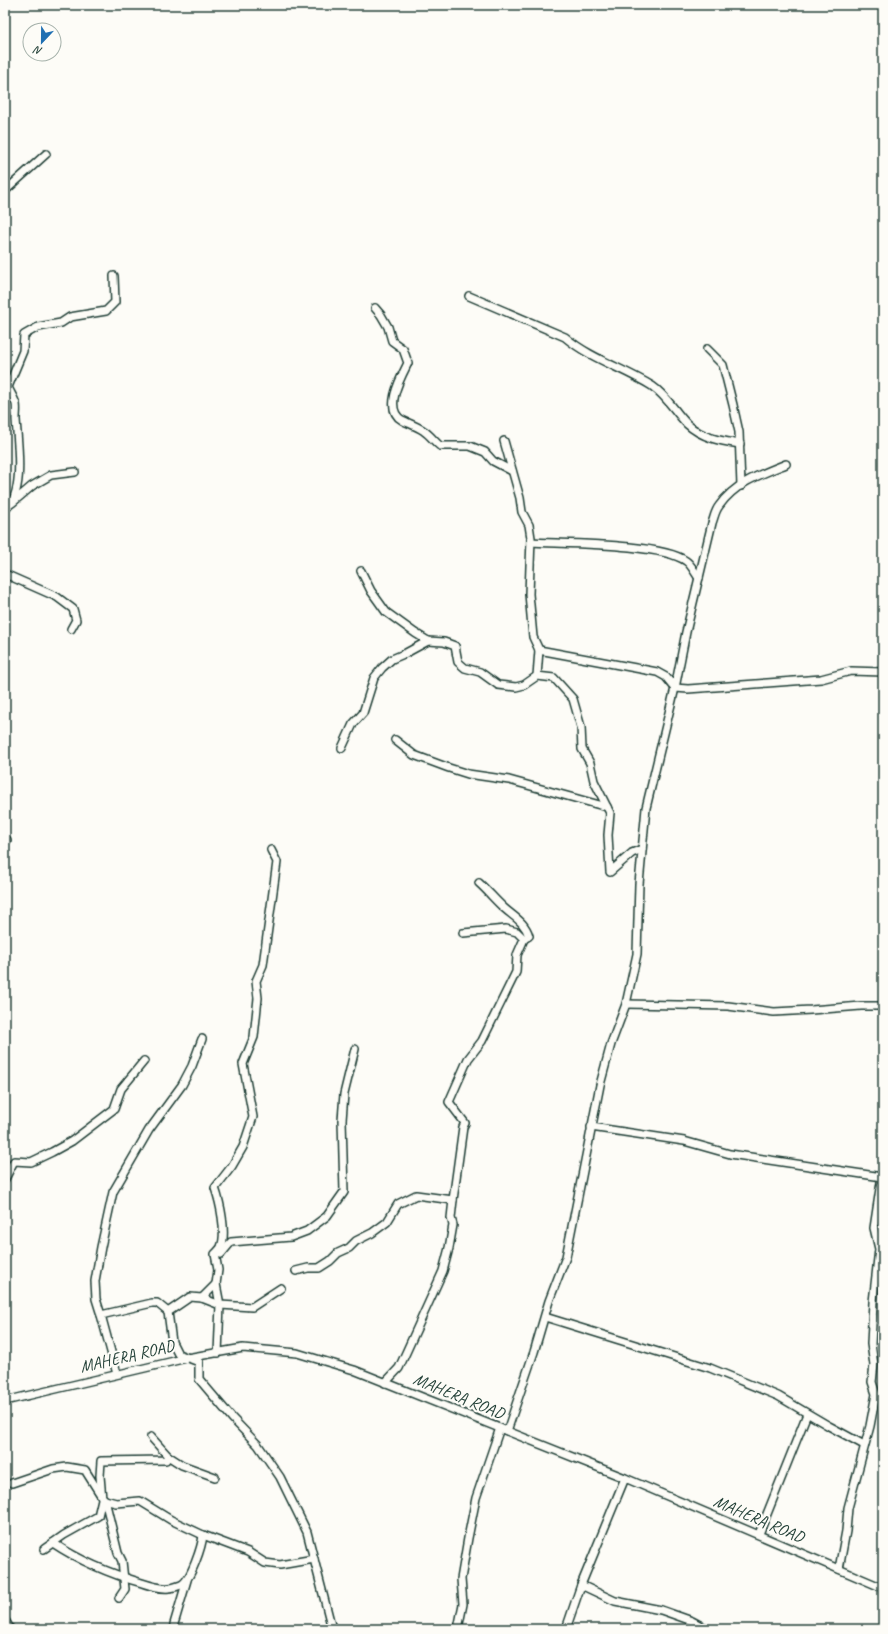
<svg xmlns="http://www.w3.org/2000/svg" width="888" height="1634" font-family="Caveat,sans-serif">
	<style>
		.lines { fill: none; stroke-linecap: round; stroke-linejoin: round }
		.minor-casing { stroke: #1f3d34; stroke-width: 10 }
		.tertiary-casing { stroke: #1f3d34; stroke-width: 12 }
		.minor { stroke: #fdfcf7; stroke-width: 7 }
		.tertiary { stroke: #fdfcf7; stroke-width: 9 }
		.labels { text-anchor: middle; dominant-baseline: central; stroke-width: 4; stroke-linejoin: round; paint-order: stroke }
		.street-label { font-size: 17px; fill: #1f3d34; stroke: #fdfcf7 }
	</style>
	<rect width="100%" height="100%" fill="#fdfcf7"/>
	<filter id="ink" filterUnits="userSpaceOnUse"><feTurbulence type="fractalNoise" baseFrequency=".025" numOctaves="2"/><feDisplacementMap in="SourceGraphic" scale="8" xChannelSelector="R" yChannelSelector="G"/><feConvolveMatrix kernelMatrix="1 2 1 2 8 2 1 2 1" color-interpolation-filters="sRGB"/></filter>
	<g filter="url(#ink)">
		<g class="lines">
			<g class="minor-casing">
				<g id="minor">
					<polyline points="5,191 46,154"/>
					<path d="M469,296l96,41c26,22 58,31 87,49 15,10 23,26 35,38 15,14 34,17 53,20"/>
					<path d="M375,308l6,7 7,12 4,14 11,8 5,14c-7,14 -25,46 -6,57 8,4 15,6 22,11 6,4 10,10 16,15h30l15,6 8,9 19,10"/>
					<polyline points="707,349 723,365 733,405 739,432 741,486"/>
					<polyline points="504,441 520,498 522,512 529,525 531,538 529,594 533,637 539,650"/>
					<polyline points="12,503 32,486 51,475 75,472"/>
					<path d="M5,509c21,-14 12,-69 11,-90 0,-5 1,-10 0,-15 -2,-6 -6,-12 -8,-17l15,-36 1,-16 14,-8 23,-4 9,-6 36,-6 9,-9 -1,-26"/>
					<path d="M531,542c34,2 130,1 155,19 5,3 9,12 13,17"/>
					<polyline points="361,571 371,591 386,612 415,633 428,641 444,642 455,646 458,662 465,668 480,672 498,685 516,687 524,685 537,676"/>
					<polyline points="5,574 57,597 73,609 76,620 71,629"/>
					<polyline points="395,740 414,755 449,768 468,774 509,780 607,807"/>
					<polyline points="342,748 353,724 363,713 374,678 382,668 392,659 406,653 428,641"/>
					<polyline points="5,840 7,840"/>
					<polyline points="642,849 632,853 610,872 608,835 610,813 594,781 590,763 582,749 581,727 573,699 554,678 537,676 539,650 657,672 666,677 675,688 688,689 821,679 851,671 883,672"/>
					<path d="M271,850l6,12 -14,103 -7,16 2,17 -4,39 -11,27 10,53 -10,30 -11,19 -17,22c5,14 12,45 6,59 -1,2 -4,5 -6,7l3,16 -2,14 4,21 32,2 29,-19"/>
					<path d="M479,883c9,8 16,17 25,25 10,9 21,14 25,28l-5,3"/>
					<polyline points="626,1004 728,1006 774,1012 811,1010 861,1006 883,1006"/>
					<polyline points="591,1127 684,1141 730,1154 882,1177"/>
					<polyline points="5,1179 14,1161 31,1162 52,1152 72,1141 114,1109 121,1089 144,1061"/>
					<polyline points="221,1254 231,1242 291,1237 307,1231 327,1216 344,1192 342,1120 344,1094 355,1049"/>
					<polyline points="296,1271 308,1268 319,1268 330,1261 338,1253 349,1248 356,1241 372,1233 387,1222 398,1204 416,1195 453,1200"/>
					<polyline points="202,1298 216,1284"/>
					<polyline points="101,1315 96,1299 95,1281 101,1247 113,1192 149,1130 182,1085 192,1066 202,1039"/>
					<polyline points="545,1317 710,1368 778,1396 829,1426 864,1445"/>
					<polyline points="218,1353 220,1305 202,1298 190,1297 168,1312 172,1342 178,1354 199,1362 199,1379 232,1418 258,1445 280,1477 307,1532 332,1629"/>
					<polyline points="117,1374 101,1315 152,1303 157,1303 168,1312"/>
					<polyline points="385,1383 399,1368 443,1271 449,1248 453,1225 451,1218 453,1200 463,1127 465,1123 449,1102 468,1059 482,1041 516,972 517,955 524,939 517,932 506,929 463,933"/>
					<polyline points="5,1401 187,1358 243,1348 297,1353 354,1370 625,1478 883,1588"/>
					<path d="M507,1431l27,-79 15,-51 17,-44 34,-172 11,-41 15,-40 11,-50 2,-70 7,-76 29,-120 11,-56 26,-109c2,-5 3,-12 7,-17 16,-23 42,-32 67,-42"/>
					<polyline points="151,1437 168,1456 182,1465 215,1477"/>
					<polyline points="12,1483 53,1469 67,1467 85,1470 102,1497 105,1500 118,1553 122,1561 125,1589 119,1598"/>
					<polyline points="105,1500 116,1503 140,1501 171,1520 203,1535 248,1552 265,1563 280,1565 314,1559"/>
					<polyline points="759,1534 807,1414"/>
					<path d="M53,1543c27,18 58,31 89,40 9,3 18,6 27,5 4,0 9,-2 12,-3 10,-5 21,-39 22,-50"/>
					<polyline points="44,1549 64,1535 98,1516 102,1499 100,1476 101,1461 166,1460 168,1456"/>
					<polyline points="839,1569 846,1531 848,1508 870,1426 876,1394 872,1382 874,1365 871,1344 873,1302 879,1249 874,1228 883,1169"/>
					<polyline points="581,1585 615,1601 661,1610 692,1621 707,1629"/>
					<polyline points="174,1629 174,1624 187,1580"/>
					<polyline points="458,1629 463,1604 461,1579 468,1538 476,1498 500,1428"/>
					<polyline points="566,1629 581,1585 625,1478"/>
				</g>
			</g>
			<g class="tertiary-casing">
				<polyline id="tertiary" points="5,1622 9,1629"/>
			</g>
			<use href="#minor" class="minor"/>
			<use href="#tertiary" class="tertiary"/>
		</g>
	</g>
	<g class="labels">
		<g class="street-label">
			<text transform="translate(127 1356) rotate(-13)">MAHERA ROAD</text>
			<text transform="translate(459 1396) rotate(22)">MAHERA ROAD</text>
			<text transform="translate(759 1519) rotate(23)">MAHERA ROAD</text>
		</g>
	</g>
	<rect width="888" height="1634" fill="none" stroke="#fdfcf7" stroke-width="20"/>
	<rect x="10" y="10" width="868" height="1614" fill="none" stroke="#1f3d34" stroke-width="1.5" filter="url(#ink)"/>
	<g transform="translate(42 42) rotate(202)"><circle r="19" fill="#fdfcf7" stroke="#a4b0a9"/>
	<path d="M0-3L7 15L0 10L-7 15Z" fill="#1f6fb2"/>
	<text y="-6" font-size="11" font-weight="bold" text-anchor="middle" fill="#1f3d34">N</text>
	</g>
</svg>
